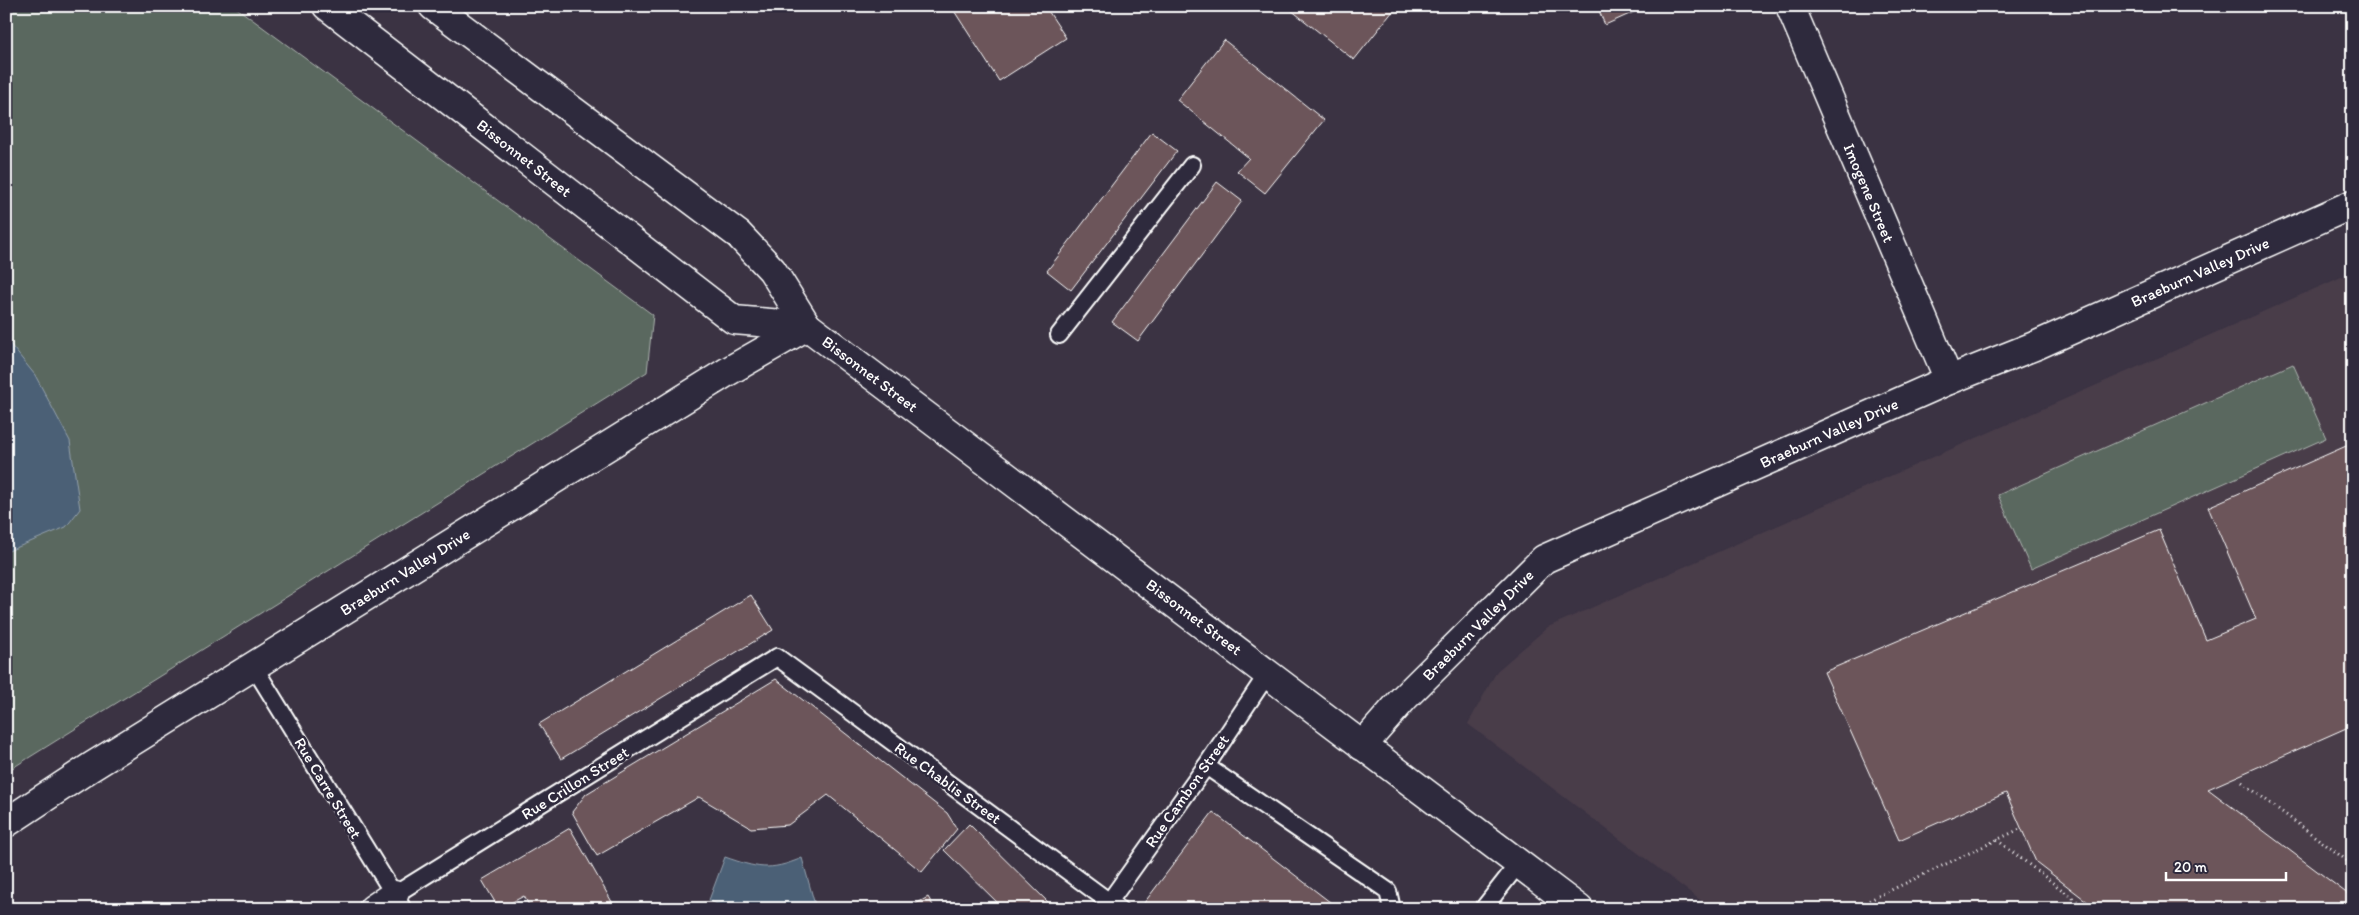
<svg xmlns="http://www.w3.org/2000/svg" width="2359" height="915" font-family="Itim,sans-serif">
	<style>
		.built { fill: #4a3d4a }
		.green { fill: #5a685f; stroke: #acb4af }
		.water { fill: #4b6176; stroke: #93a0ad }
		.building { fill: #6c555a; stroke: #fff }
		.lines { fill: none; stroke-linecap: round; stroke-linejoin: round }
		.service-casing { stroke: #fff; stroke-width: 20 }
		.minor-casing { stroke: #fff; stroke-width: 31 }
		.secondary-casing { stroke: #fff; stroke-width: 31 }
		.path { stroke: #fff; stroke-width: 3; stroke-dasharray: 1 4; stroke-linecap: butt }
		.service { stroke: #2f2a3d; stroke-width: 16 }
		.minor { stroke: #2f2a3d; stroke-width: 28 }
		.secondary { stroke: #2f2a3d; stroke-width: 28 }
		.labels { text-anchor: middle; dominant-baseline: central; stroke-width: 5; stroke-linejoin: round; paint-order: stroke }
		.street-label { font-size: 16px; fill: #fff; stroke: #2f2a3d }
	</style>
	<rect width="100%" height="100%" fill="#3b3343"/>
	<filter id="ink" filterUnits="userSpaceOnUse"><feTurbulence type="fractalNoise" baseFrequency=".02" numOctaves="2"/><feDisplacementMap in="SourceGraphic" scale="10" xChannelSelector="R" yChannelSelector="G"/><feConvolveMatrix kernelMatrix="1 2 1 2 8 2 1 2 1" color-interpolation-filters="sRGB"/></filter>
	<g filter="url(#ink)">
		<polygon class="built" points="2353,272 2353,909 1712,909 1468,724 1497,671 1548,627"/>
		<g class="green">
			<polygon points="6,6 234,6 653,315 647,372 6,772"/>
			<polygon points="2293,364 2326,438 2031,569 1998,495"/>
		</g>
		<g class="water">
			<polygon points="6,339 35,375 70,441 80,509 66,527 6,552"/>
			<path d="M725,857c32,11 44,15 77,1l13,47c-27,5 -82,10 -106,-5z"/>
		</g>
		<g class="building">
			<polygon points="951,6 1045,6 1066,38 999,81"/>
			<polygon points="1286,6 1397,6 1354,60"/>
			<polygon points="1597,6 1631,6 1634,12 1605,25"/>
			<polygon points="1224,40 1324,120 1265,193 1237,171 1249,158 1177,100"/>
			<polygon points="1152,132 1177,151 1071,290 1047,271"/>
			<polygon points="1217,182 1242,201 1138,341 1112,322"/>
			<polygon points="2353,443 2353,725 2208,789 2353,898 2353,909 2097,909 2036,862 2006,793 1899,840 1824,672 2159,530 2206,640 2256,619 2208,507"/>
			<polygon points="751,595 773,630 561,759 539,724"/>
			<polygon points="776,679 947,813 957,829 922,872 828,795 788,825 751,828 699,797 597,856 572,812 586,794"/>
			<polygon points="1213,812 1339,909 1141,907"/>
			<polygon points="969,824 1055,909 1004,909 944,850"/>
			<polygon points="570,828 616,909 531,909 524,896 499,909 482,880"/>
			<polygon points="928,897 934,907 907,909"/>
		</g>
		<g class="lines">
			<g class="service-casing">
				<g id="service">
					<polyline points="1059,335 1192,165"/>
					<polyline points="254,667 403,909"/>
					<polyline points="1206,766 1388,891 1392,909"/>
					<polyline points="394,895 777,657 1119,909"/>
					<polyline points="1104,909 1206,766 1268,673"/>
					<polyline points="1483,909 1519,863"/>
				</g>
			</g>
			<g class="minor-casing">
				<g id="minor">
					<polyline points="1790,6 1949,380"/>
					<polyline points="1362,746 1404,698 1544,559 1949,380 2037,345 2353,204"/>
					<polyline points="6,823 91,767 727,372 807,326"/>
					<polyline points="373,909 394,895"/>
				</g>
			</g>
			<g class="secondary-casing">
				<g id="secondary">
					<polyline points="327,6 734,320 807,326"/>
					<polyline points="433,6 739,235 772,270 807,326 1579,909"/>
				</g>
			</g>
			<g class="path">
				<polyline points="2242,782 2353,865"/>
				<polyline points="1997,840 2087,909"/>
				<polyline points="1851,909 2022,828"/>
			</g>
			<use href="#service" class="service"/>
			<use href="#minor" class="minor"/>
			<use href="#secondary" class="secondary"/>
		</g>
	</g>
	<g class="labels">
		<g class="street-label">
			<text transform="translate(524 158) rotate(38)">Bissonnet Street</text>
			<text transform="translate(1869 193) rotate(67)">Imogene Street</text>
			<text transform="translate(2200 272) rotate(-24)">Braeburn Valley Drive</text>
			<text transform="translate(870 374) rotate(37)">Bissonnet Street</text>
			<text transform="translate(1829 433) rotate(-24)">Braeburn Valley Drive</text>
			<text transform="translate(405 572) rotate(-32)">Braeburn Valley Drive</text>
			<text transform="translate(1194 617) rotate(37)">Bissonnet Street</text>
			<text transform="translate(1478 625) rotate(-45)">Braeburn Valley Drive</text>
			<text transform="translate(575 783) rotate(-32)">Rue Crillon Street</text>
			<text transform="translate(948 783) rotate(36)">Rue Chablis Street</text>
			<text transform="translate(328 788) rotate(59)">Rue Carre Street</text>
			<text transform="translate(1187 791) rotate(-55)">Rue Cambon Street</text>
		</g>
	</g>
	<rect width="2359" height="915" fill="none" stroke="#2f2a3d" stroke-width="25"/>
	<rect x="12" y="12" width="2334" height="890" fill="none" stroke="#fff" stroke-width="2" filter="url(#ink)"/>
	<path d="M2166 872v8h120v-8" fill="none" stroke="#ffffff" stroke-width="2.5"/>
	<text x="2174" y="872" font-size="15" fill="#ffffff" stroke="#2f2a3d" stroke-width="4" paint-order="stroke">20 m</text>
</svg>
